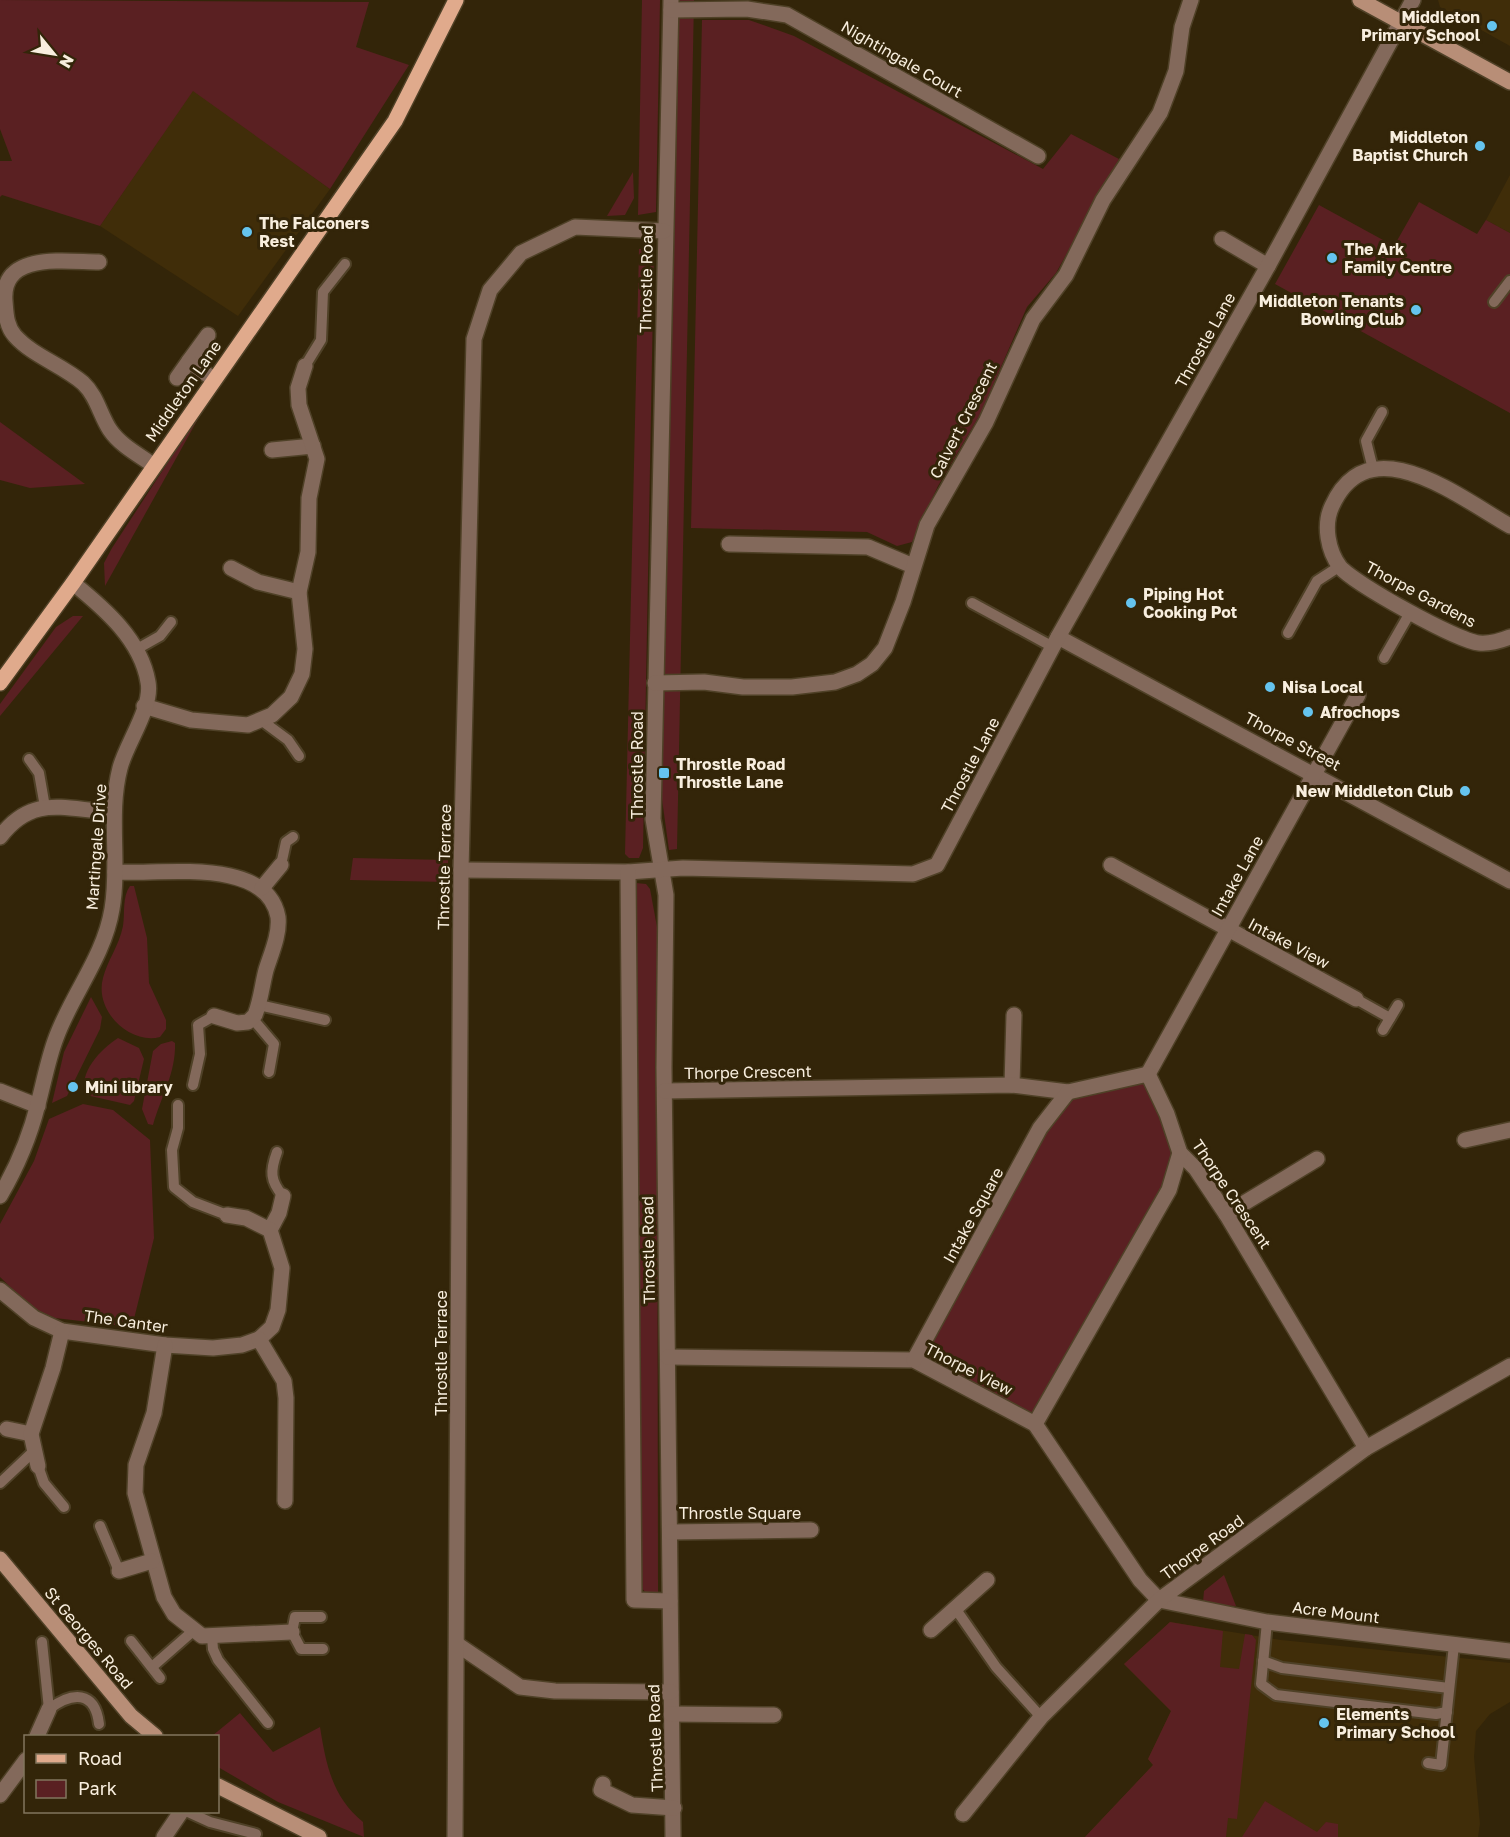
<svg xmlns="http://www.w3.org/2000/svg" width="1510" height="1837" font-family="'Golos Text',sans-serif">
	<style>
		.built { fill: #402d09 }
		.green { fill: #5a2022 }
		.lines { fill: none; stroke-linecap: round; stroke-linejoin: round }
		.lane-casing { stroke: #4f4127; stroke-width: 14 }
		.street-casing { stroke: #4f4127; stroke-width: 18 }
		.secondary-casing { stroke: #4f4127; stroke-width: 18 }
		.primary-casing { stroke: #4f4127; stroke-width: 18 }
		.lane { stroke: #83695b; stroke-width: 10 }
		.street { stroke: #83695b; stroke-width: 15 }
		.secondary { stroke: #b88e77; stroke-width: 15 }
		.primary { stroke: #e0aa8c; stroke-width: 15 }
		.poi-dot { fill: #65c4ef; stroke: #332509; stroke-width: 2 }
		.labels { text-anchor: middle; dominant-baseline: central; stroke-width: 6; stroke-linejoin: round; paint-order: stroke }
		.poi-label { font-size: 16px; font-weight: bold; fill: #f8eede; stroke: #332509; text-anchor: start }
		.street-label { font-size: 16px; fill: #f8eede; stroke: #332509 }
	</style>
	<rect width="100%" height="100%" fill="#332509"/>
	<g class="built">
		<polygon points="1438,0 1510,0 1510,46 1440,7"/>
		<polygon points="193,90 330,189 238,316 100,226"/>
		<polygon points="1510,175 1510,233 1486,220"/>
		<polygon points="1170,1622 1281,1640 1510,1663 1510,1702 1490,1714 1476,1731 1474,1757 1480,1824 1478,1837 1085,1837 1153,1765 1148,1759 1171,1711 1124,1664"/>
	</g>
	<g class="green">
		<polygon points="0,0 369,2 356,47 409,65 330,189 193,91 100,226 2,195 0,197 0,161 12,161 0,129"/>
		<polygon points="642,0 660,0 656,212 638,215"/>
		<polygon points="676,0 694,0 677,849 669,850 661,792"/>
		<polygon points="702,20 749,20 794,36 1043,169 1071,134 1119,159 1056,273 1027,307 981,413 938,486 912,542 897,546 867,532 691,528"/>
		<polygon points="633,172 634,198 625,215 607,216"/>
		<polygon points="1419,202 1477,234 1486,220 1510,233 1510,413 1275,284 1319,205 1394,246"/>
		<polygon points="654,248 643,848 639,858 629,858 625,854 639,249"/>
		<polygon points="208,401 105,586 104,563 112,548"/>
		<polygon points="0,422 85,484 30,488 0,480"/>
		<polygon points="73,616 83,616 0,716 0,704 56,627"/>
		<polygon points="353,858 448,860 448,882 350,880"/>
		<polygon points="636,883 646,884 650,889 657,927 658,1594 647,1594 638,1584"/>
		<path d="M130,886h4l13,52 2,45 17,37v9l-6,8c-30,8 -66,-26 -57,-59 4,-17 16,-32 20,-52 2,-13 -1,-29 7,-40z"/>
		<polygon points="91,997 102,1017 100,1029 67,1096 52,1103 64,1052"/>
		<path d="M118,1038l21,10 5,11 -10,42 -4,4 -44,-10c-9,-22 15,-46 32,-57z"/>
		<path d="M172,1041l3,2c1,30 -14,54 -22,82l-5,-1 -6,-15 11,-58 8,-7z"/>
		<polygon points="1148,1074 1180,1153 1035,1424 914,1360 1068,1092"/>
		<polygon points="83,1104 113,1110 150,1140 154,1238 132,1327 55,1318 31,1307 0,1277 0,1224 34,1161 49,1119"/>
		<polygon points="1224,1575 1236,1606 1206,1605 1203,1602 1204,1591"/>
		<polygon points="1170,1622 1223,1631 1220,1667 1239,1669 1245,1634 1252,1635 1256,1640 1237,1819 1228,1818 1226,1837 1085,1837 1153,1765 1148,1759 1171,1711 1124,1664"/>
		<path d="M240,1713l33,39 47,-25c6,37 12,70 43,95l1,15 -86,-35 -60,-35v-31h-6z"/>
		<polygon points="1265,1801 1317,1832 1326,1822 1338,1824 1338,1837 1242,1837"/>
	</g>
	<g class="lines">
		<g class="lane-casing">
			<g id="lane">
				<polyline points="1494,302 1510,281"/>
				<polyline points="305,366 321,340 323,292 345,264"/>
				<polyline points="1373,469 1366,441 1382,412"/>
				<polyline points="972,603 1053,647"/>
				<polyline points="1288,633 1317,581 1340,566"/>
				<polyline points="137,649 160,636 171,622"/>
				<polyline points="1384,658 1411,611"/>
				<polyline points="261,720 288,740 299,756"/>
				<polyline points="29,759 39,773 45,807"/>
				<polyline points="281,865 286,842 293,837"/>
				<polyline points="1356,999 1390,1018"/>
				<polyline points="259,1005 325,1020"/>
				<polyline points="252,1018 274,1044 269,1072"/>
				<polyline points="1383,1030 1398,1005"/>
				<polyline points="193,1085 200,1054 198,1025 214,1016"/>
				<polyline points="178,1105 178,1128 172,1150 174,1187 193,1202 227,1215"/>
				<path d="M277,1152c-7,19 -7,29 6,44"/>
				<polyline points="38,1466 44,1483 64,1507"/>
				<polyline points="0,1483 34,1451"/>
				<polyline points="100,1526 119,1571"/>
				<polyline points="955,1608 996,1667 1041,1717"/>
				<polyline points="321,1617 295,1617 292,1632 301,1649 323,1649"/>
				<polyline points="1267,1622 1261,1684 1276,1695 1436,1714 1447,1712"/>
				<polyline points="212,1637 213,1649 218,1660 268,1723"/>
				<polyline points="131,1641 160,1678"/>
				<polyline points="42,1642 49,1709"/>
				<polyline points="1263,1661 1282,1668 1449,1688"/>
				<polyline points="152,1667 193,1631"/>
				<path d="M49,1709c23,-17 46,-19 50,15"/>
				<polyline points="1428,1763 1441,1765 1454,1645"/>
				<polyline points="188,1812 210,1822 256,1834"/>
			</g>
		</g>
		<g class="street-casing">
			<g id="street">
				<polyline points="671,0 653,819 666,895 664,1068 673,1837"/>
				<polyline points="671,10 747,9 787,15 1038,156"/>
				<polyline points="1222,239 1268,266"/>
				<path d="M99,262c-33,0 -98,-11 -94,39 1,12 1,25 10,35 18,20 47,29 68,47 14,13 17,32 27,47 10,15 29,25 43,35"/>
				<polyline points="208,335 189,361 213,379"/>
				<polyline points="177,378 189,361"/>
				<polyline points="272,450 313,446"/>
				<path d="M1510,526c-50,-28 -141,-102 -178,-20 -9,19 -4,45 8,61 15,17 117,74 139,76 11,1 21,-2 31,-6"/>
				<polyline points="729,544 868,547 913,566"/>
				<polyline points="231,568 258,582 299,592"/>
				<polyline points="1058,637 1510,881"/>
				<polyline points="655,683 704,682 743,687 792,687 835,682 857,674 872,664 885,648 903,602 927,525 986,422 1033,319 1066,275 1103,200 1160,113 1176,71 1182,27 1191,0"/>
				<polyline points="144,706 191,720 248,725 272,715 291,697 302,674 305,649 299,592 308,552 309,498 317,459 299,405 298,388 305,366"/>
				<path d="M0,837c34,-45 68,-26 114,-25"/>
				<polyline points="1111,865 1356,999"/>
				<polyline points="461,870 628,872 683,868 913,874 937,865 1058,637 1268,266 1413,0"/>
				<path d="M115,872c45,3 152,-16 163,45 2,17 -7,37 -12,53 -4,15 -5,30 -11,45l-7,7 -11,1 -23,-7"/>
				<polyline points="628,872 634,1600 670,1601"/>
				<polyline points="262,888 281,865"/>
				<polyline points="1148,1074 1358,695"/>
				<polyline points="1012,1085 1014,1015"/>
				<polyline points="0,1091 38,1106"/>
				<polyline points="665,1091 1012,1085 1068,1092 1148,1074 1167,1114 1180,1153 1196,1169 1226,1214 1366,1448"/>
				<polyline points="1465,1140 1510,1130"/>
				<path d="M0,1196c17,-29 30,-60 38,-92 6,-22 10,-45 18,-66 16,-44 48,-81 56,-129 8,-46 -4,-95 8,-141 6,-24 33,-61 28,-86 -7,-42 -43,-73 -75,-99"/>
				<polyline points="1226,1214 1317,1159"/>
				<polyline points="270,1230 279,1213 283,1196"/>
				<polyline points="0,1290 34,1318 62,1331 165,1345 213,1348 242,1345 259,1339 272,1327 278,1310 282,1268 270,1230 246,1218 227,1215"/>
				<polyline points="259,1339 284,1381 286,1398 285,1501"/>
				<polyline points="165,1345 154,1413 136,1465 135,1493 164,1597 174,1614 202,1636 292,1632"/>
				<polyline points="668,1357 914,1360 1035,1424 1140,1580 1159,1600 1267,1622 1510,1651"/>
				<polyline points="914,1360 1040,1128 1068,1092"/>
				<polyline points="1035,1424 1169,1190 1180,1153"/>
				<polyline points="7,1429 31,1434"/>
				<polyline points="38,1466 31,1434 53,1368 62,1331"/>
				<polyline points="670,1532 811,1530"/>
				<polyline points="119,1571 152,1561"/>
				<polyline points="931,1630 987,1580"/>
				<polyline points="458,1645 520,1687 555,1691 671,1692"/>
				<polyline points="671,1714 774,1715"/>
				<polyline points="37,1736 49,1709"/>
				<polyline points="603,1784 601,1790 632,1805 674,1808"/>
				<polyline points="0,1795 26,1760"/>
				<polyline points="963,1814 1041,1717 1159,1600 1366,1448 1510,1366"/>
				<polyline points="164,1837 181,1812"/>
				<polyline points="455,1837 461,870 474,339 490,290 521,253 575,227 664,231"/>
			</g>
		</g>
		<g class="secondary-casing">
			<g id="secondary">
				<polyline points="1360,0 1510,82"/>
				<polyline points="0,1559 131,1716 155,1736"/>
				<polyline points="218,1786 319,1837"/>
			</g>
		</g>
		<g class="primary-casing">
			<polyline id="primary" points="0,683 73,583 395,121 456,0"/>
		</g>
		<use href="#lane" class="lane"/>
		<use href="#street" class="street"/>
		<use href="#secondary" class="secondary"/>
		<use href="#primary" class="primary"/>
	</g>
	<g class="poi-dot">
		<circle cx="1492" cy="26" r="6"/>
		<circle cx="1480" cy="146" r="6"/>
		<circle cx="247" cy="232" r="6"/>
		<circle cx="1332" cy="258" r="6"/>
		<circle cx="1416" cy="310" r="6"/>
		<circle cx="1131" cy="603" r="6"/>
		<circle cx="1270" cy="687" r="6"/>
		<circle cx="1308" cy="712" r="6"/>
		<rect x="658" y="767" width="12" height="12" rx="3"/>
		<circle cx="1465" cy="791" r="6"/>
		<circle cx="73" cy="1087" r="6"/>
		<circle cx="1324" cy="1723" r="6"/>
	</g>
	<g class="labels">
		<g class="poi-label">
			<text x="1480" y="17" text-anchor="end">Middleton<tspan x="1480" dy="18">Primary School</tspan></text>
			<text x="1468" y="137" text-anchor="end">Middleton<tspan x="1468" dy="18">Baptist Church</tspan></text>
			<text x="259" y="223">The Falconers<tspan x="259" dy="18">Rest</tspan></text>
			<text x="1344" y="249">The Ark<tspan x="1344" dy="18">Family Centre</tspan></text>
			<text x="1404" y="301" text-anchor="end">Middleton Tenants<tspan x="1404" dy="18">Bowling Club</tspan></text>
			<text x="1143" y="594">Piping Hot<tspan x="1143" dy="18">Cooking Pot</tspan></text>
			<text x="1282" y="687">Nisa Local</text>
			<text x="1320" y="712">Afrochops</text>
			<text x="676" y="764">Throstle Road<tspan x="676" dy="18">Throstle Lane</tspan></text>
			<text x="1453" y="791" text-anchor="end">New Middleton Club</text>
			<text x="85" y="1087">Mini library</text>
			<text x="1336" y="1714">Elements<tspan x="1336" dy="18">Primary School</tspan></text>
		</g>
		<g class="street-label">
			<text transform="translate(902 59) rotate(30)">Nightingale Court</text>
			<text transform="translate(646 279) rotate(-89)">Throstle Road</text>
			<text transform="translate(1205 340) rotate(-61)">Throstle Lane</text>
			<text transform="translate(183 391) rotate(-55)">Middleton Lane</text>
			<text transform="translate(963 420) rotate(-63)">Calvert Crescent</text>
			<text transform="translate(1421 594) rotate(28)">Thorpe Gardens</text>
			<text transform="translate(1293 741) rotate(28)">Thorpe Street</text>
			<text transform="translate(637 765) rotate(-90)">Throstle Road</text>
			<text transform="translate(970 765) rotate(-62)">Throstle Lane</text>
			<text transform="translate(96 847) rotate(-86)">Martingale Drive</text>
			<text transform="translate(444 867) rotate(-89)">Throstle Terrace</text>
			<text transform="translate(1237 876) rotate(-61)">Intake Lane</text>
			<text transform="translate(1289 943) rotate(28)">Intake View</text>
			<text transform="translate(748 1072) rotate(-1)">Thorpe Crescent</text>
			<text transform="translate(1232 1194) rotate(56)">Thorpe Crescent</text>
			<text transform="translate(973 1215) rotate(-61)">Intake Square</text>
			<text transform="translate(648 1250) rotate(-91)">Throstle Road</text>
			<text transform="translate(126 1321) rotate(8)">The Canter</text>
			<text transform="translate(441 1353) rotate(-90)">Throstle Terrace</text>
			<text transform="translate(969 1369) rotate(27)">Thorpe View</text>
			<text x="740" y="1513">Throstle Square</text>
			<text transform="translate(1202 1547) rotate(-36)">Thorpe Road</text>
			<text transform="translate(1336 1612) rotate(7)">Acre Mount</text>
			<text transform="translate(89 1638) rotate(50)">St Georges Road</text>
			<text transform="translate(655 1738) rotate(-92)">Throstle Road</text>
		</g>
	</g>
	<rect x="24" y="1735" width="195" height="78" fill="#332509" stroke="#82755e" stroke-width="1.5"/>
	<rect x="36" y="1754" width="30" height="9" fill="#e0aa8c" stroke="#82755e" stroke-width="1.5"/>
	<text x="78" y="1765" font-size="18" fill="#f8eede">Road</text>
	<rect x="36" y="1780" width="30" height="18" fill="#5a2022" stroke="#82755e" stroke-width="1.5"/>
	<text x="78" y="1795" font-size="18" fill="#f8eede">Park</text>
	<g transform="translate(54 54) rotate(120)" stroke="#332509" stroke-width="4.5" paint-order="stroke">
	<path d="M0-4.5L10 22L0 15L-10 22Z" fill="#f8eede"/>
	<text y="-9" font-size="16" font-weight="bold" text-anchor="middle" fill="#f8eede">N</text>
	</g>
</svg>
